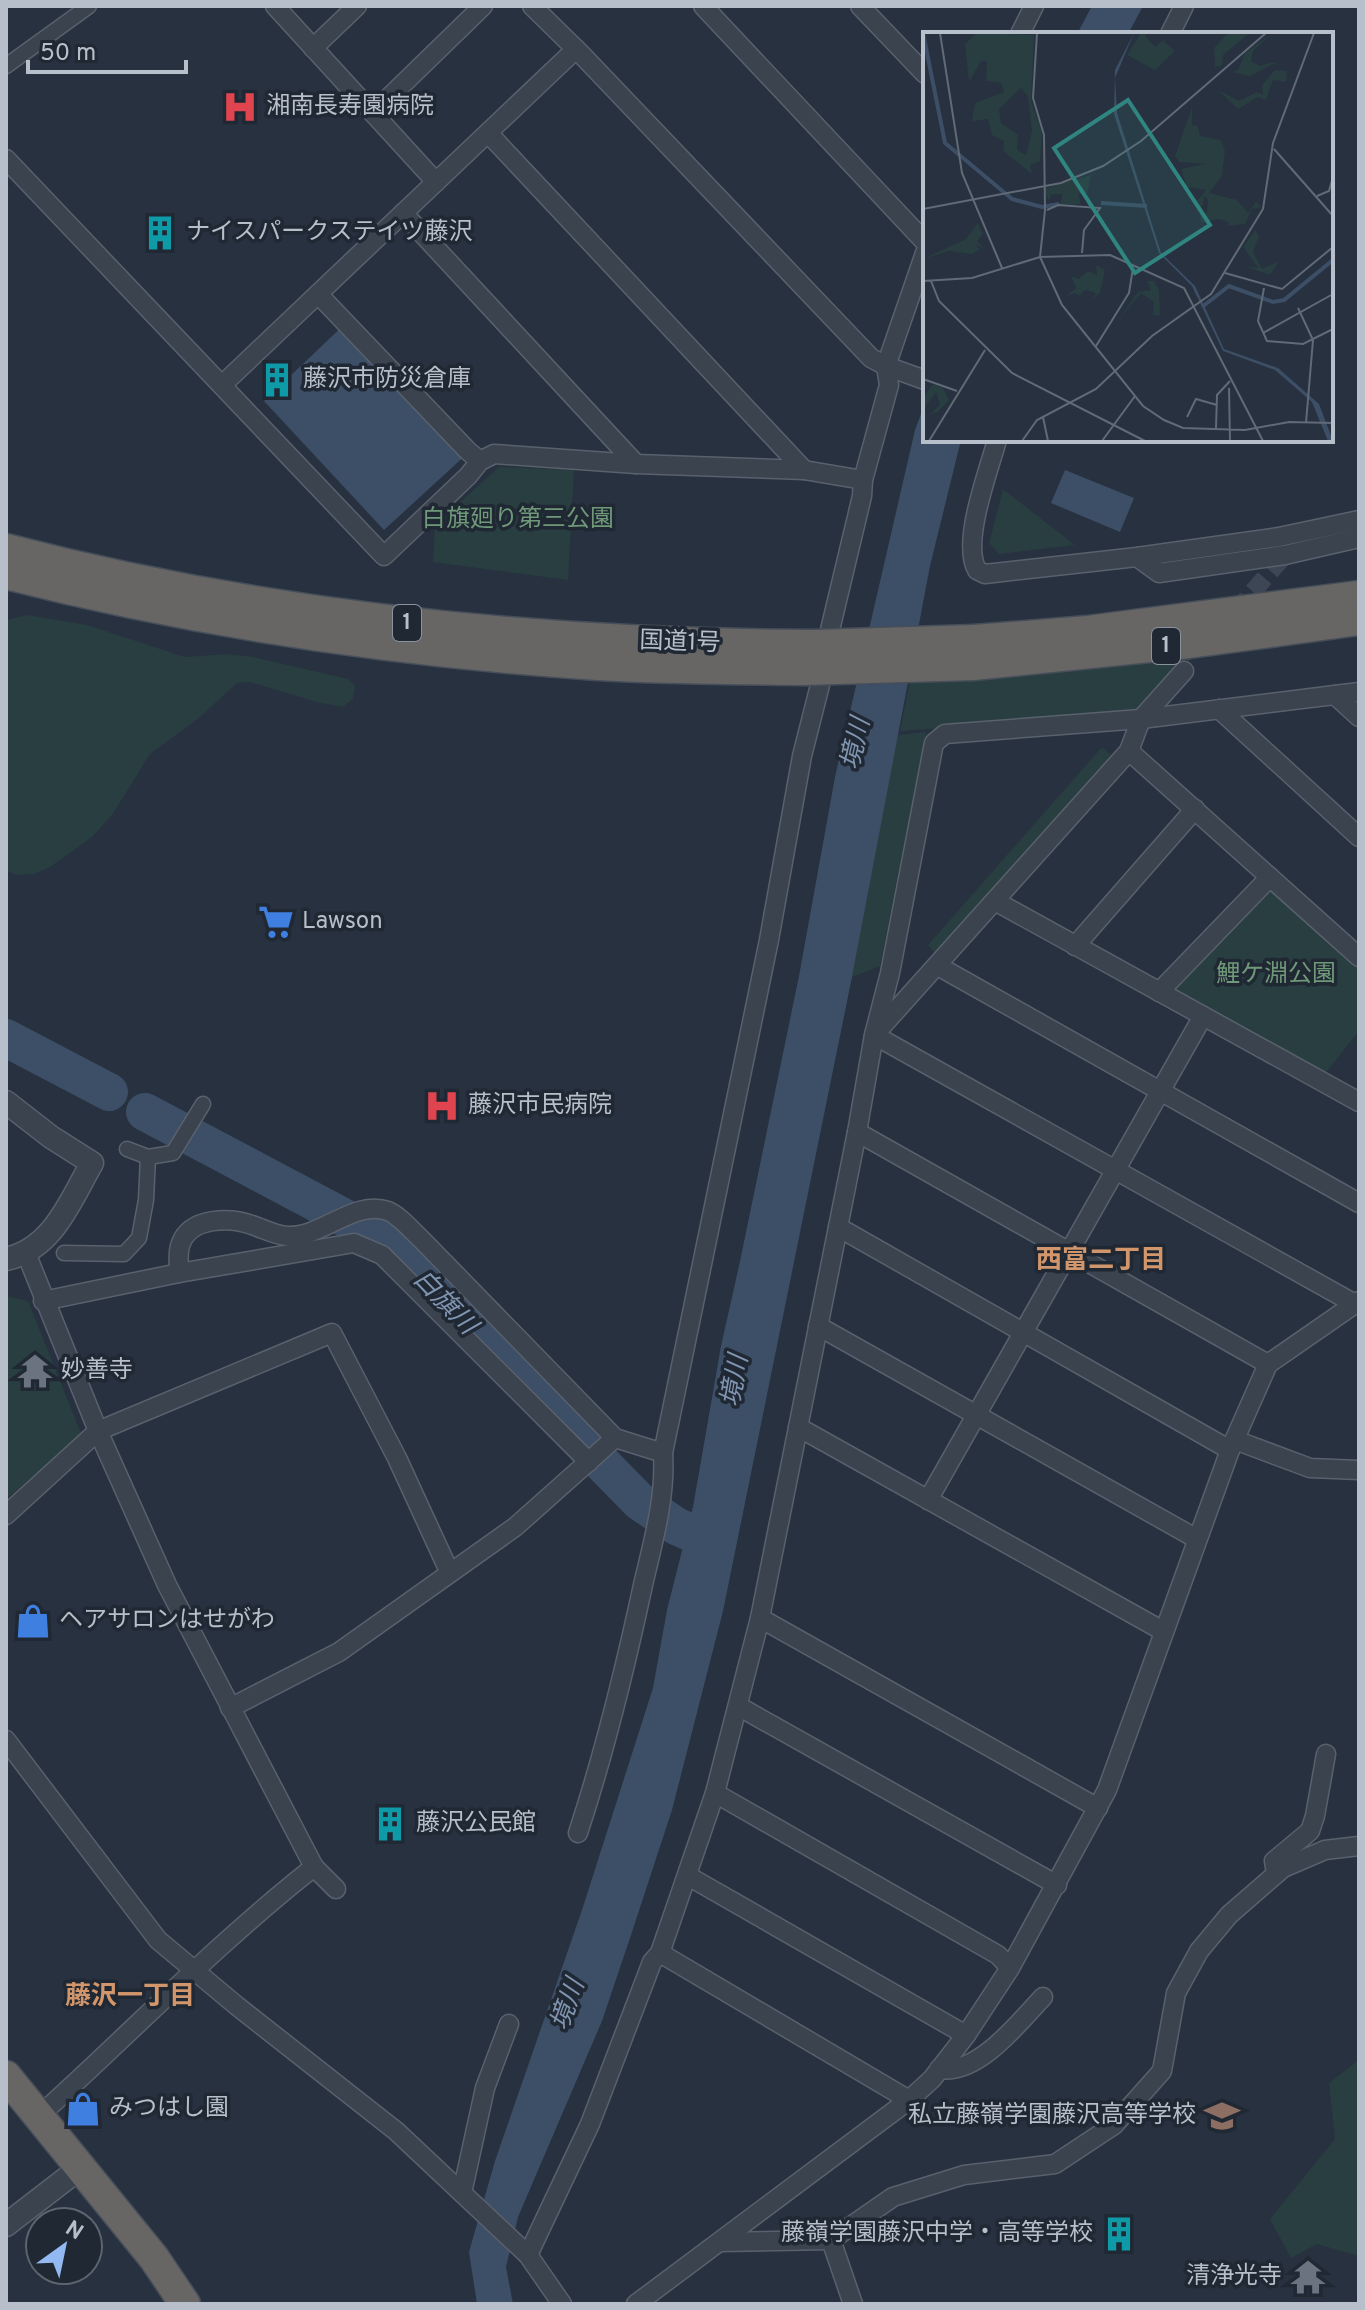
<svg xmlns="http://www.w3.org/2000/svg" width="1365" height="2310" font-family="Overpass,'Noto Sans JP',sans-serif">
	<style>
		.green { fill: #293e40 }
		.water { fill: #3d4f67 }
		.lines { fill: none; stroke-linecap: round; stroke-linejoin: round }
		.river { stroke: #3d4f67; stroke-width: 38 }
		.minor-tunnel { stroke: #3d4654; stroke-width: 18; stroke-dasharray: 18 9; stroke-linecap: butt }
		.pedestrian-casing { stroke: #59616d; stroke-width: 17 }
		.minor-casing { stroke: #59616d; stroke-width: 21 }
		.tertiary-casing { stroke: #59616d; stroke-width: 25 }
		.trunk-casing { stroke: #464e5a; stroke-width: 33 }
		.pedestrian { stroke: #3b434f; stroke-width: 14 }
		.minor { stroke: #3b434f; stroke-width: 18 }
		.tertiary { stroke: #3b434f; stroke-width: 22 }
		.trunk { stroke: #676664; stroke-width: 30 }
		.trunk-bridge-casing { stroke: #464e5a; stroke-width: 33; stroke-linecap: butt }
		.trunk-bridge { stroke: #676664; stroke-width: 30 }
		.labels { text-anchor: middle; dominant-baseline: central; stroke-width: 7; stroke-linejoin: round; paint-order: stroke }
		.shield { fill: #202834; stroke: #8a929d; stroke-width: 2 }
		.shield-label { font-size: 22px; font-weight: bold; fill: #b7bfca }
		.poi-label { font-size: 24px; fill: #b7bfca; stroke: #202834; text-anchor: start }
		.park-label { font-size: 24px; fill: #6f9979; stroke: #202834 }
		.street-label { font-size: 24px; fill: #b7bfca; stroke: #202834 }
		.water-label { font-size: 26px; font-style: italic; fill: #8095b0; stroke: #202834 }
		.neighbourhood-label { font-size: 26px; font-weight: bold; fill: #d1966b; stroke: #202834 }
		.inset-river { fill: none; stroke: #3d4f67; stroke-width: 4 }
		.inset-road { fill: none; stroke: #616a77; stroke-width: 2 }
		.view { fill: #318580; fill-opacity: 0.15; stroke: #318580; stroke-width: 4 }
		.inset-edge { fill: none; stroke: #b7bfca; stroke-width: 4 }
	</style>
	<rect width="100%" height="100%" fill="#27313f"/>
	<g class="green">
		<polygon points="499,467 574,470 568,580 433,562 435,525"/>
		<polygon points="1003,489 1075,545 999,554 989,543"/>
		<polygon points="28,615 87,625 185,657 226,654 253,657 348,679 355,686 353,699 343,707 320,703 250,682 237,683 199,718 150,754 112,815 92,837 50,867 34,874 16,875 6,870 6,620"/>
		<polygon points="1191,659 1143,714 900,731 910,681"/>
		<polygon points="926,732 880,966 852,977 897,735"/>
		<polygon points="1102,747 1115,758 938,957 928,945"/>
		<polygon points="1269,889 1310,913 1359,964 1359,1031 1323,1076 1172,990"/>
		<polygon points="6,1296 28,1301 82,1436 6,1499"/>
		<polygon points="1359,2060 1359,2256 1317,2244 1291,2258 1270,2219 1335,2139 1329,2083"/>
	</g>
	<g class="water">
		<polygon points="1092,6 1143,6 1128,34 1077,34"/>
		<polygon points="349,320 469,452 384,530 264,401"/>
		<polygon points="925,403 925,440 961,440 930,566 852,977 723,1611 672,1810 631,1935 602,2021 518,2217 506,2267 513,2304 477,2304 469,2252 495,2161 582,1910 653,1688 667,1610 693,1507 721,1346 739,1266 799,976 835,777 915,430"/>
		<polygon points="1065,470 1134,498 1120,532 1051,503"/>
	</g>
	<g class="lines">
		<g class="river">
			<polyline points="6,1038 109,1092"/>
			<polyline points="145,1112 379,1236 640,1502 676,1526 709,1541"/>
		</g>
		<polyline class="minor-tunnel" points="1235,612 1285,555"/>
		<g class="pedestrian-casing">
			<g id="pedestrian">
				<polyline points="6,66 89,6"/>
				<polyline points="127,1149 148,1157 173,1153 203,1104"/>
				<polyline points="64,1253 124,1254 139,1238 146,1200 148,1157"/>
			</g>
		</g>
		<g class="minor-casing">
			<g id="minor">
				<polyline points="275,6 436,182"/>
				<polyline points="532,6 581,54 871,358 886,366 925,380"/>
				<polyline points="703,6 925,242"/>
				<polyline points="860,6 925,74"/>
				<polyline points="1020,34 1034,6"/>
				<polyline points="1170,34 1184,6"/>
				<polyline points="313,48 357,6"/>
				<polyline points="373,113 483,6"/>
				<polyline points="488,133 804,470"/>
				<polyline points="6,159 384,556 468,476 480,461 494,454 636,464 804,470 863,480"/>
				<polyline points="403,213 636,464"/>
				<polyline points="318,294 468,451 480,461"/>
				<polyline points="222,385 576,49"/>
				<path d="M997,440c-8,30 -36,102 -20,130l8,4 152,-17 142,-20 80,-17"/>
				<polyline points="1137,557 1159,573 1285,555 1359,538"/>
				<polyline points="830,630 862,496 863,480 889,385 886,366 925,253"/>
				<polyline points="1184,671 1141,719 1129,751 874,1035 1355,1304"/>
				<polyline points="1335,695 1359,717"/>
				<polyline points="1219,709 1359,837"/>
				<polyline points="1129,751 1359,957"/>
				<polyline points="995,901 1359,1102"/>
				<polyline points="1075,946 1195,809"/>
				<polyline points="938,966 1359,1203"/>
				<polyline points="1159,992 1270,877"/>
				<polyline points="857,1132 1268,1364"/>
				<polyline points="838,1227 1230,1450"/>
				<path d="M26,1253l72,178 69,154 147,282c-98,77 -183,166 -275,249"/>
				<path d="M179,1273c0,-10 -2,-21 2,-30 10,-26 49,-26 71,-18 12,4 23,10 35,11 35,2 67,-37 101,-25 12,5 23,19 33,28l194,199 48,15"/>
				<polyline points="43,1301 179,1273 354,1243 382,1255 589,1462"/>
				<polyline points="818,1326 1197,1539"/>
				<polyline points="798,1427 1163,1631"/>
				<polyline points="1235,1440 1310,1468 1359,1470"/>
				<polyline points="928,1500 1203,1016"/>
				<polyline points="6,1515 98,1431 332,1333 397,1458 449,1571"/>
				<polyline points="760,1618 1098,1808"/>
				<polyline points="738,1706 1057,1885"/>
				<polyline points="230,1708 339,1652 515,1527 615,1438"/>
				<polyline points="6,1740 158,1940 237,2006 396,2131 528,2255 562,2304"/>
				<polyline points="715,1793 998,1955 1010,1968"/>
				<path d="M578,1833c27,-82 47,-164 65,-248 10,-43 23,-88 20,-132l106,-513 33,-184 18,-71"/>
				<polyline points="314,1867 336,1889"/>
				<polyline points="1276,1874 1274,1861 1310,1831 1315,1816 1326,1754"/>
				<polyline points="688,1876 966,2035"/>
				<polyline points="660,1953 909,2100"/>
				<path d="M939,2069c39,7 80,-47 104,-72"/>
				<polyline points="462,2193 485,2088 509,2024"/>
				<polyline points="831,2240 853,2304"/>
				<polyline points="720,2242 831,2240 893,2197 964,2175 1055,2164 1114,2125 1162,2071 1176,1993 1199,1951 1229,1915 1283,1868 1325,1850 1359,1846"/>
				<polyline points="528,2255 590,2124 652,1962 660,1953 715,1793 760,1618 857,1132 874,1035 890,973 934,743 945,734 1141,719 1359,692"/>
				<polyline points="636,2304 909,2100 932,2079 966,2035 1010,1968 1107,1790 1230,1450 1268,1364 1359,1301"/>
			</g>
		</g>
		<g class="tertiary-casing">
			<g id="tertiary">
				<path d="M6,1102l45,35 41,26c-22,38 -39,86 -86,96"/>
				<polyline points="6,2225 80,2168"/>
			</g>
		</g>
		<g class="trunk-casing">
			<g id="trunk">
				<path d="M6,549c264,69 536,95 809,96"/>
				<path d="M6,574c193,49 393,78 592,91 68,4 137,4 206,5"/>
				<polyline points="974,640 1088,631 1359,596"/>
				<polyline points="973,665 1189,643 1359,620"/>
				<polyline points="6,2076 154,2258 185,2304"/>
			</g>
		</g>
		<use href="#pedestrian" class="pedestrian"/>
		<use href="#minor" class="minor"/>
		<use href="#tertiary" class="tertiary"/>
		<use href="#trunk" class="trunk"/>
		<g class="trunk-bridge-casing">
			<g id="trunk-bridge">
				<polyline points="815,645 974,640"/>
				<polyline points="804,670 973,665"/>
			</g>
		</g>
		<use href="#trunk-bridge" class="trunk-bridge"/>
	</g>
	<defs>
		<g id="hospital-bare" transform="scale(2.76)"><path d="M-5-5h3v3.5h4V-5h3V5h-3V1.5h-4V5h-3Z" fill="#e0444e" stroke="#202834" stroke-width="2.5" paint-order="stroke"/></g>
		<g id="building-bare" transform="scale(2.76)"><path d="M-4-6H4V6H1V3H-1V6H-4ZM-2.5-4.3h1.7v1.8h-1.7ZM.8-4.3h1.7v1.8H.8ZM-2.5-1h1.7V.8h-1.7ZM.8-1h1.7V.8H.8Z" fill="#0f9aa8" stroke="#202834" stroke-width="2.5" paint-order="stroke"/></g>
		<g id="supermarket-bare" transform="scale(2.76)"><path d="M-6-5.5h2.5l.6 2H6L4.5 2H-2.5L-4.4-4H-6ZM-1.5 3.2a1.3 1.3 0 1 0 .1 0ZM3 3.2a1.3 1.3 0 1 0 .1 0Z" fill="#3f7fe0" stroke="#202834" stroke-width="2.5" paint-order="stroke"/></g>
		<g id="temple-bare" transform="scale(2.76)"><path d="M0-6L5-2H3V0L6.5 2.5H4V6H1.5V3h-3V6H-4V2.5H-6.5L-3 0V-2H-5Z" fill="#6b7280" stroke="#202834" stroke-width="2.5" paint-order="stroke"/></g>
		<g id="shop-bare" transform="scale(2.76)"><path d="M-5-2.5h2.3a2.7 3.5 0 0 1 5.4 0H5L5.5 6h-11ZM-1.5-2.5h3a1.5 2.3 0 0 0-3 0Z" fill="#3f7fe0" stroke="#202834" stroke-width="2.5" paint-order="stroke"/></g>
		<g id="school-bare" transform="scale(2.76)"><path d="M0-5L7-2L0 1L-7-2ZM-4 1L0 2.5L4 1V4Q0 6-4 4Z" fill="#8d6e63" stroke="#202834" stroke-width="2.5" paint-order="stroke"/></g>
	</defs>
	<g fill-rule="evenodd">
		<use href="#hospital-bare" x="240" y="107"/>
		<use href="#building-bare" x="160" y="233"/>
		<use href="#building-bare" x="277" y="380"/>
		<use href="#supermarket-bare" x="276" y="922"/>
		<use href="#hospital-bare" x="442" y="1106"/>
		<use href="#temple-bare" x="35" y="1371"/>
		<use href="#shop-bare" x="33" y="1621"/>
		<use href="#building-bare" x="390" y="1824"/>
		<use href="#shop-bare" x="83" y="2109"/>
		<use href="#school-bare" x="1222" y="2116"/>
		<use href="#building-bare" x="1119" y="2234"/>
		<use href="#temple-bare" x="1308" y="2277"/>
	</g>
	<g class="labels">
		<g class="shield">
			<rect x="393" y="605" width="28" height="36" rx="6"/>
			<rect x="1152" y="628" width="28" height="36" rx="6"/>
		</g>
		<g class="shield-label">
			<text x="407" y="623">1</text>
			<text x="1166" y="646">1</text>
		</g>
		<g class="poi-label">
			<text x="266" y="107">湘南長寿園病院</text>
			<text x="186" y="233">ナイスパークステイツ藤沢</text>
			<text x="303" y="380">藤沢市防災倉庫</text>
			<text x="302" y="922">Lawson</text>
			<text x="468" y="1106">藤沢市民病院</text>
			<text x="61" y="1371">妙善寺</text>
			<text x="59" y="1621">ヘアサロンはせがわ</text>
			<text x="416" y="1824">藤沢公民館</text>
			<text x="109" y="2109">みつはし園</text>
			<text x="1196" y="2116" text-anchor="end">私立藤嶺学園藤沢高等学校</text>
			<text x="1093" y="2234" text-anchor="end">藤嶺学園藤沢中学・高等学校</text>
			<text x="1282" y="2277" text-anchor="end">清浄光寺</text>
		</g>
		<g class="park-label">
			<text x="518" y="520">白旗廻り第三公園</text>
			<text x="1276" y="975">鯉ケ淵公園</text>
		</g>
		<g class="street-label">
			<text transform="translate(680 643) rotate(2)">国道1号</text>
		</g>
		<g class="water-label">
			<text transform="translate(857 744) rotate(-77)">境川</text>
			<text transform="translate(444 1303) rotate(46)">白旗川</text>
			<text transform="translate(736 1381) rotate(-80)">境川</text>
			<text transform="translate(569 2005) rotate(-70)">境川</text>
		</g>
		<g class="neighbourhood-label">
			<text x="1101" y="1261">西富二丁目</text>
			<text x="130" y="1997">藤沢一丁目</text>
		</g>
	</g>
	<g transform="translate(923 32)">
		<rect width="410" height="410" fill="#27313f"/>
		<path d="M54,1l57,2 -3,66 11,32 -2,28 -10,4 2,9 -29,-23 1,-10 -12,-6 -4,-16 -16,2 3,-18 29,-11 -3,-9 -15,-2 1,-20h-6l-12,21 -4,-38zM98,56l7,8 4,35 -6,24 -9,-5 1,-15 -17,-12 -2,-14zM218,1h6l-2,3 10,11 8,-7 12,11 -20,19 -28,-15zM305,1h22l-27,22 -1,11 -7,1 -1,-19zM349,1l-19,18 -2,10 9,5 12,-4 11,4 -10,-2 -23,12 -18,-4 6,-2 7,-17zM352,38l12,1 -1,11 -13,-2 -7,20 -8,-3 -20,12 -20,-19 21,11 18,-9 6,3 -1,-10zM269,75v18l6,1 2,10 21,4 4,11 -3,25 -13,17 28,7 11,13 8,-11 6,5 -10,2 -7,15 -17,2 1,-4 -10,-3 -18,4 -1,-9 7,-2 1,-12 -3,-4 -4,13 -4,-8 9,-11 -19,-3 -6,-18 24,-5 -26,-2 -4,-6zM175,141l-7,3 -4,18h-8l1,10 -31,2 12,-4 1,-8h-11l-2,7 -6,-12zM55,191l5,11 -6,7 8,8 -11,-5 6,5 -8,5 -23,-3 -26,8 43,-20zM332,198l4,6 -6,16 9,17 17,-8 -9,14 -25,-9 13,2 -15,-21zM173,233l9,5 -5,23 -7,6 3,-6 -11,-3 -5,6 -5,-3 -10,4 11,-9 -5,-12 7,3 10,-8 9,4zM224,249h7l5,9 1,25h-7l1,-13 -13,-9 -24,29 21,-30 13,-2zM10,352l10,4 6,12 -11,12 -7,2 9,-10 -4,-12 -11,15 -1,-11z" fill="#293e40" fill-rule="evenodd"/>
		<path d="M211,1l-19,45 2,35 44,140 34,33 29,63 54,19 41,36 14,37h-5l-16,-39 -37,-32 -52,-19 -31,-65 -33,-33 -45,-139 1,-44z" fill="#3d4f67"/>
		<path class="inset-river" d="M0,1l22,110 67,56 30,8 17,-3M178,171l46,3M279,275l27,-21 44,16 11,-2 49,-40"/>
		<path class="inset-road" d="M17,1l22,140 40,95M114,1l-4,65 11,37 1,75 -5,47 70,-2 74,33 79,153M351,117l59,67M394,164l12,-5 4,-14M0,177l138,-26 42,-17 38,-25 125,-108M124,178l11,-5 42,3 -16,22 -2,23M117,225l22,48 81,101 21,14 19,8 62,2 44,-8 44,1M302,241l57,16 51,-42M0,249l49,-3 68,-21M8,249l8,20 73,72 133,68M341,256l-6,33 9,20 36,3 30,-15M375,276l15,32 -7,83M340,301l70,-39M173,314l33,-53 4,-25M0,347l34,12M306,356l1,53M120,385l5,24M264,385l9,-18 21,6M293,396l1,-33 13,-14M6,409l56,-91M99,409l15,-21 59,-31 56,-53 59,-42 52,-85 10,-66 41,-110M179,409l33,-45"/>
		<path class="view" d="M205,68l82,125 -75,48 -81,-125z"/>
		<rect width="410" height="410" class="inset-edge"/>
	</g>
	<rect width="1365" height="2310" fill="none" stroke="#b7bfca" stroke-width="16"/>
	<g transform="translate(64 2246) rotate(33)"><circle r="38" fill="#202834" stroke="#5c6470" stroke-width="2"/>
	<path d="M0-6L14 30L0 20L-14 30Z" fill="#93b9f3"/>
	<text y="-12" font-size="22" font-weight="bold" text-anchor="middle" fill="#b7bfca">N</text>
	</g>
	<path d="M28 60v12h158v-12" fill="none" stroke="#b7bfca" stroke-width="4"/>
	<text x="40" y="60" font-size="24" fill="#b7bfca" stroke="#202834" stroke-width="6" paint-order="stroke">50 m</text>
</svg>
